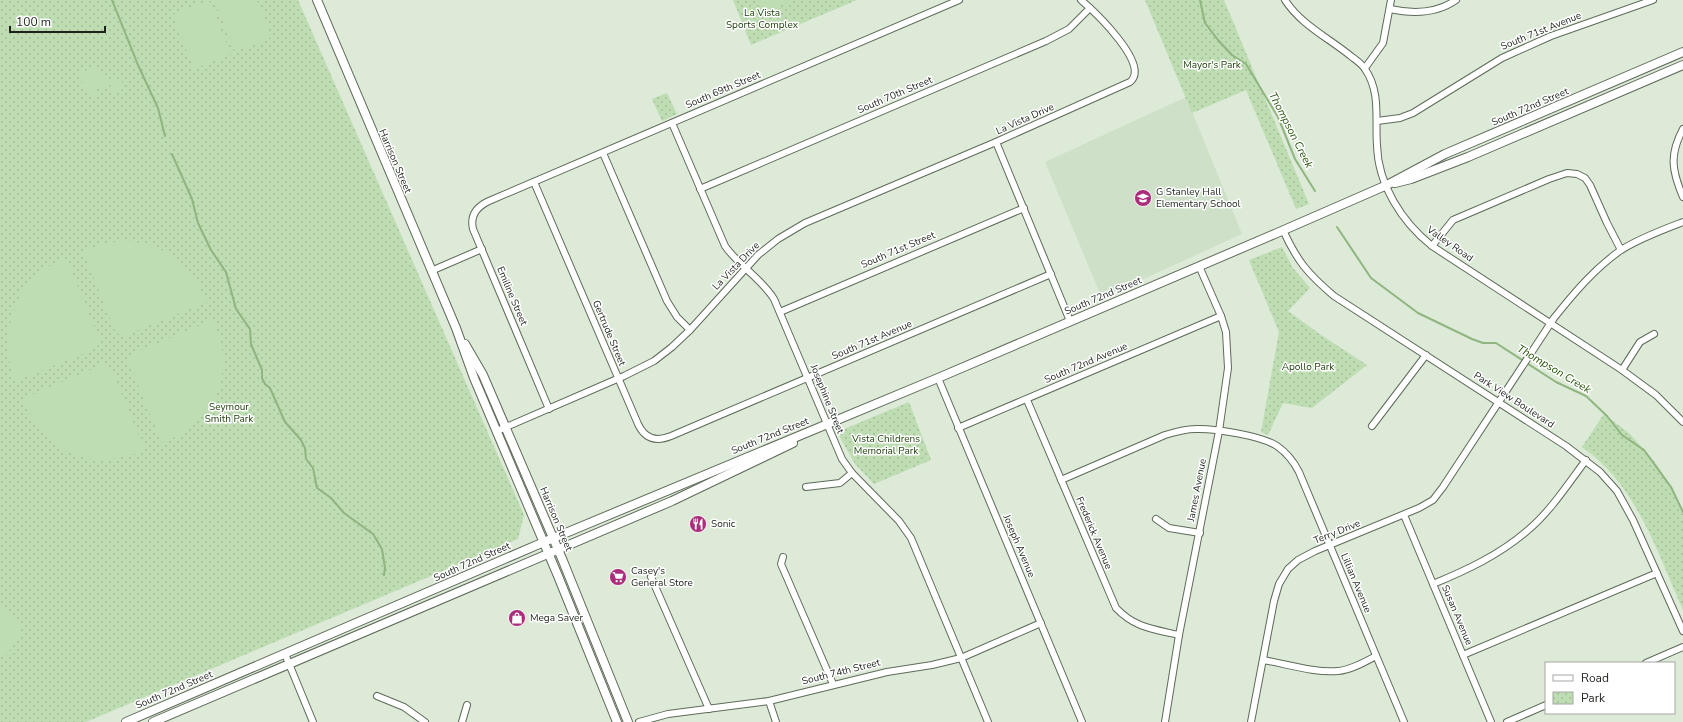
<svg xmlns="http://www.w3.org/2000/svg" width="1683" height="722" font-family="'Nunito Sans',sans-serif">
	<style>
		.built { fill: #cee0c7 }
		.park { fill: url(#park-dots) }
		.garden { fill: #beddb3 }
		.lines { fill: none; stroke-linecap: round; stroke-linejoin: round }
		.stream { stroke: #90b581; stroke-width: 2 }
		.minor-casing { stroke: #5f6a5a; stroke-width: 8 }
		.major-casing { stroke: #5f6a5a; stroke-width: 10 }
		.minor { stroke: #fff; stroke-width: 6 }
		.major { stroke: #fff; stroke-width: 8 }
		.labels { text-anchor: middle; dominant-baseline: central; stroke-width: 3; stroke-linejoin: round; paint-order: stroke }
		.park-label { font-size: 10px; fill: #193d05; stroke: #fff }
		.street-label { font-size: 10px; fill: #1d221b; stroke: #fff }
		.poi-label { font-size: 10px; fill: #1d221b; stroke: #fff; text-anchor: start }
		.water-label { font-size: 11px; font-style: italic; fill: #235306; stroke: #fff }
	</style>
	<defs>
		<pattern id="park-dots" width="8" height="8" patternUnits="userSpaceOnUse"><rect width="8" height="8" fill="#beddb3"/><path d="M2 2h.1M6 6h.1" fill="none" stroke="#a3bd99" stroke-width="1.8" stroke-linecap="round"/></pattern>
	</defs>
	<rect width="100%" height="100%" fill="#dcead7"/>
	<polygon class="built" points="1186,97 1242,234 1102,298 1045,162"/>
	<g class="park">
		<polygon points="0,0 298,0 524,515 518,539 86,722 0,722"/>
		<polygon points="733,0 857,0 751,45"/>
		<polygon points="1145,0 1224,0 1309,204 1296,209 1246,90 1192,113"/>
		<polygon points="667,93 677,114 662,121 652,99"/>
		<polygon points="1282,247 1293,268 1310,288 1288,311 1321,335 1367,365 1312,408 1283,403 1268,435 1261,432 1279,332 1249,260"/>
		<polygon points="909,402 931,460 874,484 855,464 837,432"/>
		<path d="M1604,414l26,20 24,27 13,19 16,34v96c-26,-58 -46,-125 -101,-163z"/>
	</g>
	<g class="garden">
		<polygon points="209,0 231,54 194,69 172,15"/>
		<polygon points="214,0 257,0 272,37 235,52"/>
		<polygon points="759,0 792,0 764,12"/>
		<path d="M96,65c11,23 10,9 26,15v10l-8,4 -4,-9 -12,3 -2,6 -8,3 -8,-19 1,-5z"/>
		<path d="M123,241c41,1 68,24 84,61l-83,34 -8,-3 -33,-82 22,-8z"/>
		<path d="M66,258l34,82 -3,8 -83,34c-14,-55 -2,-102 52,-124z"/>
		<path d="M213,320c24,53 3,102 -51,123l-34,-82 3,-7z"/>
		<path d="M104,364l7,4 34,82c-55,23 -100,3 -123,-51z"/>
		<path d="M0,606c4,1 9,6 13,9 17,15 3,28 -8,41l-5,-1z"/>
	</g>
	<g class="lines">
		<g class="stream">
			<polyline points="112,0 138,65 158,108 165,136"/>
			<polyline points="1200,0 1205,23 1218,40 1232,55 1246,64 1278,117 1295,159 1315,191"/>
			<polyline points="172,154 192,199 198,223 211,250 226,272 236,309 250,329 251,344 262,370 262,378 265,384 270,388 285,422 301,440 305,448 306,459 313,468 317,488 331,498 344,513 373,534 382,549 385,568 384,575"/>
			<polyline points="1337,227 1371,278 1418,313 1472,339 1483,343 1496,343 1556,382 1586,396 1607,416 1622,435 1644,450 1671,487 1683,512"/>
		</g>
		<g class="minor-casing">
			<g id="minor">
				<path d="M1285,0c16,25 44,38 67,57 4,3 10,7 13,12 16,23 10,50 12,76 1,40 25,77 55,101l190,124 34,25 27,27"/>
				<path d="M1390,9c23,5 46,5 66,-9"/>
				<polyline points="1365,68 1383,43 1391,0"/>
				<polyline points="1377,121 1400,118 1413,113 1502,58 1551,36 1653,0"/>
				<path d="M672,123l53,123c14,20 36,32 49,53l68,160 10,14 47,48 12,17 77,184"/>
				<path d="M1683,129c-14,26 -11,42 0,68"/>
				<polyline points="996,142 1070,321"/>
				<polyline points="603,153 667,301 677,317 690,330"/>
				<path d="M534,182l104,242c7,15 18,18 33,12l380,-162"/>
				<polyline points="700,189 1046,41 1069,29 1090,8"/>
				<path d="M1283,230c14,31 25,44 51,66l232,150 34,26 17,19 16,29 50,111"/>
				<polyline points="1432,246 1453,220 1549,179 1567,173 1577,174 1585,178 1590,185 1607,223 1621,250"/>
				<polyline points="431,271 482,249"/>
				<polyline points="780,312 1024,208"/>
				<polyline points="1622,370 1640,342 1654,334"/>
				<polyline points="938,378 1082,722"/>
				<path d="M1027,400l89,208c19,20 37,21 63,27"/>
				<path d="M549,409l-76,-180c-3,-13 3,-22 16,-28l470,-201"/>
				<polyline points="1372,426 1426,355"/>
				<polyline points="958,428 1221,316"/>
				<path d="M497,431l127,-55 30,-15 18,-14 18,-17 68,-75 20,-16 27,-16 191,-81 134,-60c21,-17 -35,-70 -49,-82"/>
				<path d="M1061,480l104,-45c10,-3 20,-6 30,-6 19,-1 67,7 82,17 10,7 17,16 22,26l105,250"/>
				<polyline points="806,487 840,483 852,473"/>
				<polyline points="1404,515 1491,722"/>
				<polyline points="1156,519 1169,528 1200,533"/>
				<polyline points="783,557 781,564 833,684"/>
				<polyline points="651,577 709,709"/>
				<path d="M1433,584c34,-14 66,-29 94,-53 23,-19 41,-47 59,-71"/>
				<polyline points="285,654 313,722"/>
				<polyline points="1463,655 1657,573"/>
				<path d="M1263,660c24,4 51,13 75,11 13,-1 27,-9 38,-15"/>
				<polyline points="1646,663 1683,647"/>
				<polyline points="377,696 404,707 425,722"/>
				<polyline points="769,701 776,722"/>
				<polyline points="462,722 467,705"/>
				<polyline points="639,722 668,714 769,701 887,672 932,665 961,658 1041,623"/>
				<polyline points="1165,722 1179,635 1219,431 1228,368 1226,332 1221,316 1199,266"/>
				<path d="M1251,722l23,-121 5,-17 9,-15 10,-9 17,-9 104,-43 14,-8 10,-13 111,-169c20,-25 40,-49 67,-68 19,-12 41,-20 62,-28"/>
				<polyline points="1507,722 1546,705"/>
			</g>
		</g>
		<g class="major-casing">
			<g id="major">
				<polyline points="317,0 456,328 474,378 558,576 617,722"/>
				<polyline points="1395,183 1411,179 1468,157 1683,65"/>
				<polyline points="465,344 483,375 563,561 628,722"/>
				<polyline points="126,722 544,542 938,378 1277,233 1387,185 1445,154 1683,52"/>
				<polyline points="153,722 672,501 793,443"/>
			</g>
		</g>
		<use href="#minor" class="minor"/>
		<use href="#major" class="major"/>
	</g>
	<defs>
		<g id="school-disc" transform="scale(0.9)"><circle r="9.5" fill="#ac2d7c" stroke="#fff"/><path d="M0-5L7-2L0 1L-7-2ZM-4 1L0 2.5L4 1V4Q0 6-4 4Z" fill="#fff"/></g>
		<g id="restaurant-disc" transform="scale(0.9)"><circle r="9.5" fill="#ac2d7c" stroke="#fff"/><path d="M-5-6h1v4h1v-4h1v4h1v-4h1v5L-1.5 .5V6h-2V.5L-5-1ZM5-6V6H3V1.5H1.5Q1.5-4 5-6Z" fill="#fff"/></g>
		<g id="supermarket-disc" transform="scale(0.9)"><circle r="9.5" fill="#ac2d7c" stroke="#fff"/><path d="M-6-5.5h2.5l.6 2H6L4.5 2H-2.5L-4.4-4H-6ZM-1.5 3.2a1.3 1.3 0 1 0 .1 0ZM3 3.2a1.3 1.3 0 1 0 .1 0Z" fill="#fff"/></g>
		<g id="shop-disc" transform="scale(0.9)"><circle r="9.5" fill="#ac2d7c" stroke="#fff"/><path d="M-5-2.5h2.3a2.7 3.5 0 0 1 5.4 0H5L5.5 6h-11ZM-1.5-2.5h3a1.5 2.3 0 0 0-3 0Z" fill="#fff"/></g>
	</defs>
	<g fill-rule="evenodd">
		<use href="#school-disc" x="1143" y="198"/>
		<use href="#restaurant-disc" x="698" y="524"/>
		<use href="#supermarket-disc" x="618" y="577"/>
		<use href="#shop-disc" x="517" y="618"/>
	</g>
	<g class="labels">
		<g class="park-label">
			<text x="762" y="13">La Vista<tspan x="762" dy="12">Sports Complex</tspan></text>
			<text x="1212" y="65">Mayor's Park</text>
			<text x="1308" y="367">Apollo Park</text>
			<text x="229" y="407">Seymour<tspan x="229" dy="12">Smith Park</tspan></text>
			<text x="886" y="439">Vista Childrens<tspan x="886" dy="12">Memorial Park</tspan></text>
		</g>
		<g class="street-label">
			<text transform="translate(1541 31) rotate(-22)">South 71st Avenue</text>
			<text transform="translate(723 90) rotate(-23)">South 69th Street</text>
			<text transform="translate(895 95) rotate(-23)">South 70th Street</text>
			<text transform="translate(1530 107) rotate(-23)">South 72nd Street</text>
			<text transform="translate(1025 119) rotate(-24)">La Vista Drive</text>
			<text transform="translate(395 161) rotate(67)">Harrison Street</text>
			<text transform="translate(1450 244) rotate(35)">Valley Road</text>
			<text transform="translate(898 250) rotate(-23)">South 71st Street</text>
			<text transform="translate(736 266) rotate(-46)">La Vista Drive</text>
			<text transform="translate(512 296) rotate(67)">Emiline Street</text>
			<text transform="translate(1103 296) rotate(-23)">South 72nd Street</text>
			<text transform="translate(609 333) rotate(67)">Gertrude Street</text>
			<text transform="translate(872 340) rotate(-23)">South 71st Avenue</text>
			<text transform="translate(1086 363) rotate(-23)">South 72nd Avenue</text>
			<text transform="translate(827 399) rotate(68)">Josephine Street</text>
			<text transform="translate(1514 400) rotate(33)">Park View Boulevard</text>
			<text transform="translate(770 436) rotate(-22)">South 72nd Street</text>
			<text transform="translate(1197 490) rotate(-79)">James Avenue</text>
			<text transform="translate(556 519) rotate(67)">Harrison Street</text>
			<text transform="translate(1337 532) rotate(-22)">Terry Drive</text>
			<text transform="translate(1094 533) rotate(67)">Frederick Avenue</text>
			<text transform="translate(1019 546) rotate(67)">Joseph Avenue</text>
			<text transform="translate(472 562) rotate(-24)">South 72nd Street</text>
			<text transform="translate(1356 583) rotate(67)">Lillian Avenue</text>
			<text transform="translate(1457 615) rotate(67)">Susan Avenue</text>
			<text transform="translate(841 672) rotate(-14)">South 74th Street</text>
			<text transform="translate(174 690) rotate(-23)">South 72nd Street</text>
		</g>
		<g class="poi-label">
			<text x="1156" y="192">G Stanley Hall<tspan x="1156" dy="12">Elementary School</tspan></text>
			<text x="711" y="524">Sonic</text>
			<text x="631" y="571">Casey's<tspan x="631" dy="12">General Store</tspan></text>
			<text x="530" y="618">Mega Saver</text>
		</g>
		<g class="water-label">
			<text transform="translate(1291 130) rotate(63)">Thompson Creek</text>
			<text transform="translate(1554 369) rotate(31)">Thompson Creek</text>
		</g>
	</g>
	<rect x="1545" y="662" width="130" height="52" fill="#ffffff" stroke="#a5a7a4"/>
	<rect x="1553" y="675" width="20" height="6" fill="#ffffff" stroke="#a5a7a4"/>
	<text x="1581" y="682" font-size="12" fill="#1d221b">Road</text>
	<rect x="1553" y="692" width="20" height="12" fill="url(#park-dots)" stroke="#a5a7a4"/>
	<text x="1581" y="702" font-size="12" fill="#1d221b">Park</text>
	<path d="M10 26v6h95v-6" fill="none" stroke="#1d221b" stroke-width="2"/>
	<text x="16" y="26" font-size="12" fill="#1d221b" stroke="#ffffff" stroke-width="3" paint-order="stroke">100 m</text>
</svg>
